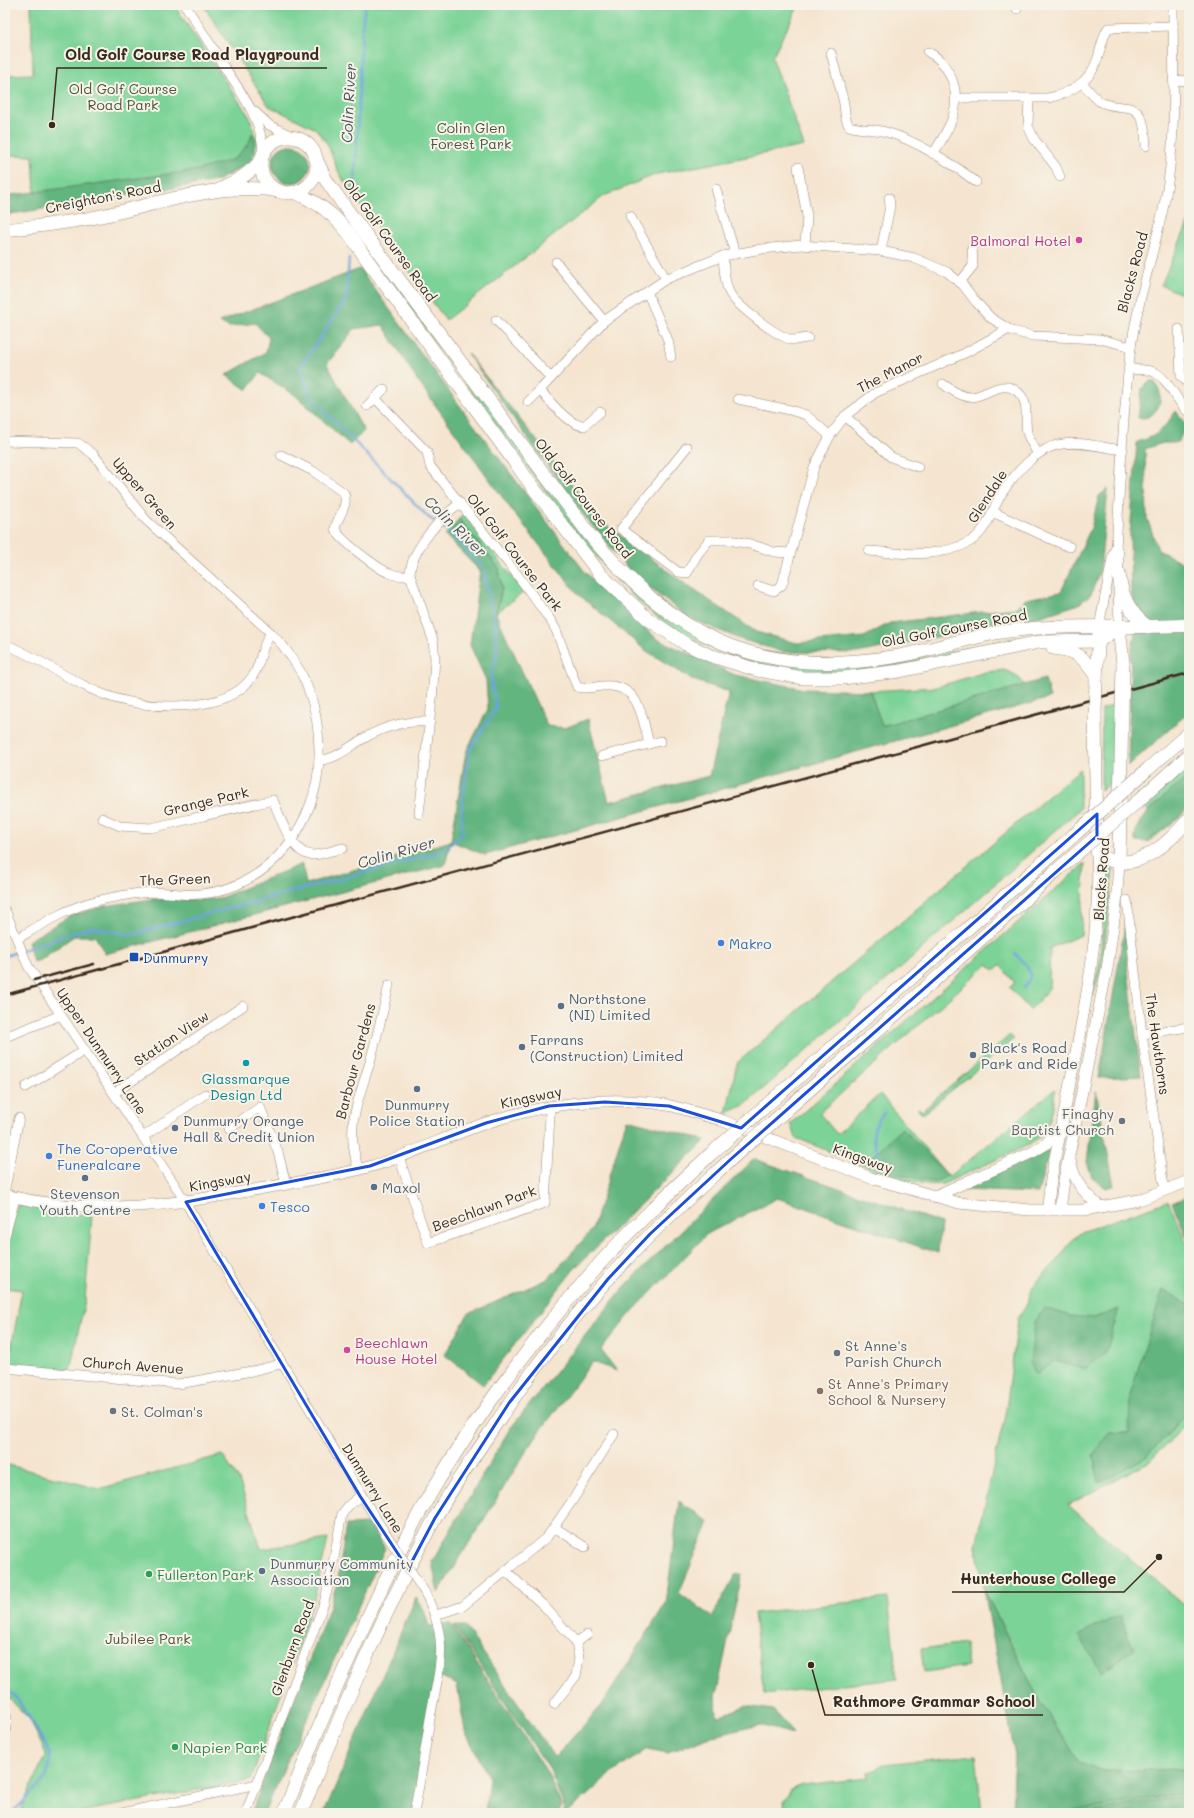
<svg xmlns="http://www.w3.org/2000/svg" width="1194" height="1818" font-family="Mali,sans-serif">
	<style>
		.green { fill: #7bd397; stroke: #5b7e5a }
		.forest { fill: #64b580; stroke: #50704f }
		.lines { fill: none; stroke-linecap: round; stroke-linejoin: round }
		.stream { stroke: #6ca4da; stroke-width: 2.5 }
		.minor-casing { stroke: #988877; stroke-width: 10 }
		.major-casing { stroke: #988877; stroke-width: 12 }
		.highway-casing { stroke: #988877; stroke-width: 14 }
		.minor { stroke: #fff; stroke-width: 9 }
		.major { stroke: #fff; stroke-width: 11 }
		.highway { stroke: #fff; stroke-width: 13 }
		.rail { stroke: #3b2a1e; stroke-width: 2.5 }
		.minor-bridge-casing { stroke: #988877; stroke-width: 10; stroke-linecap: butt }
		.highway-bridge-casing { stroke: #988877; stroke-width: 14; stroke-linecap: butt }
		.minor-bridge { stroke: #fff; stroke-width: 9 }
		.highway-bridge { stroke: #fff; stroke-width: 13 }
		.marked { fill: none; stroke: #1d4ed8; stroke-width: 3; stroke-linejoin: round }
		.hotel-dot { fill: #d1479c; stroke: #f7f3e8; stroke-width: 1.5 }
		.shop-dot { fill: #3f7fe0; stroke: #f7f3e8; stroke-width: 1.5 }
		.transit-dot { fill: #1a4fb4; stroke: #f7f3e8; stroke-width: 1.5 }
		.service-dot { fill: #5c6f8a; stroke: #f7f3e8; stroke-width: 1.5 }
		.culture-dot { fill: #0f9aa8; stroke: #f7f3e8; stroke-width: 1.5 }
		.worship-dot { fill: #6b7280; stroke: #f7f3e8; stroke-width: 1.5 }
		.education-dot { fill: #8d6e63; stroke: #f7f3e8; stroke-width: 1.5 }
		.leisure-dot { fill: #2e9e5b; stroke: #f7f3e8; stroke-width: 1.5 }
		.labels { text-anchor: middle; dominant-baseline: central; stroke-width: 4; stroke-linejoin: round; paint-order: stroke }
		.park-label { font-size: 14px; fill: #4b543c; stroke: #f7f3e8 }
		.street-label { font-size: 14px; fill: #3b2a1e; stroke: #f7f3e8 }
		.hotel-label { font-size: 14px; fill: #b23c85; stroke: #f7f3e8; text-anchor: end }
		.shop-label { font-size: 14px; fill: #366cbe; stroke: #f7f3e8; text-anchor: start }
		.transit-label { font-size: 14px; fill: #164399; stroke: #f7f3e8; text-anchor: start }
		.service-label { font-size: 14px; fill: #4e5e75; stroke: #f7f3e8; text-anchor: start }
		.culture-label { font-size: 14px; fill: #0d838f; stroke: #f7f3e8 }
		.worship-label { font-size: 14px; fill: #5b616d; stroke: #f7f3e8; text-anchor: start }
		.education-label { font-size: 14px; fill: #785e54; stroke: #f7f3e8; text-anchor: start }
		.leisure-label { font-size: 14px; fill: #27864d; stroke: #f7f3e8; text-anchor: start }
		.water-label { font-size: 15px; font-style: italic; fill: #4c5560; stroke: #f7f3e8 }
		.leader { fill: none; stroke: #3b2a1e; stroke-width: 1.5 }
		.callout-dot { fill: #3b2a1e; stroke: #f7f3e8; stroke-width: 1.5 }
		.callout-label { font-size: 15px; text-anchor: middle; font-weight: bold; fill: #3b2a1e; stroke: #f7f3e8; stroke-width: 4; stroke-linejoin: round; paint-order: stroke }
	</style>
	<rect width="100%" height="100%" fill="#f7f3e8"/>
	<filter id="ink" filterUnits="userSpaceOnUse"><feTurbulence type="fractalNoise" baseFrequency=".025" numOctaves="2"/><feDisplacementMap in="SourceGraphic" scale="8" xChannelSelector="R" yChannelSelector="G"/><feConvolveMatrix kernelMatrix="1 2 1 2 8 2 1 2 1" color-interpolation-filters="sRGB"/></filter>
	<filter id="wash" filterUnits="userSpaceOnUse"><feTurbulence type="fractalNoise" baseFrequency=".012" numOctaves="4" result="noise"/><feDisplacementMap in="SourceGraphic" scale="16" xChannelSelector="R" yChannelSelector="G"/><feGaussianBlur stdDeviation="0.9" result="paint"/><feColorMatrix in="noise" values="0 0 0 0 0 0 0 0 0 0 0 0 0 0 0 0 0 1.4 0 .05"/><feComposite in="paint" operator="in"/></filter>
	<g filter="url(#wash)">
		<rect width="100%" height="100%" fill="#f5e5d0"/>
		<g class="green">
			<polygon points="31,5 174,5 249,116 258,140 253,162 217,181 35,193 33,156 5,155 5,75 33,74"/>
			<polygon points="203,5 799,5 772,57 804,146 657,174 604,196 446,320 349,190 337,169 328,145 316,129 269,106"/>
			<polygon points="1189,221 1189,297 1161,285"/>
			<path d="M361,235l244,323 115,88 151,20 41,-6 103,-22 57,-3 -1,2c-15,1 -31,0 -46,2 -23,2 -45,9 -68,15 -21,5 -43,9 -65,13 -93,16 -188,-4 -258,-70 -24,-23 -45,-50 -66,-75l-207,-280z"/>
			<polygon points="463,514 524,592 496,613 502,589 499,568 459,519"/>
			<polygon points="1004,670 1016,675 1025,685 882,726 870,691 937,687 985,672"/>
			<polygon points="1117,704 1116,779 1101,791 1102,709"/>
			<polygon points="1189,767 1189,777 1149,811 1143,807"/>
			<polygon points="1080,769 1080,809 746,1104 726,1114 737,1063"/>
			<path d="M1085,863l-4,72 -31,13 -1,41 -19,21 -21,-23 6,-4 -15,-18 -6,5 -6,-6 -169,149 18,21 43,-40 69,83 106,-88c-2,25 -4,38 -24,55l-88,40c-31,6 -114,-34 -147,-46l-6,-14z"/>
			<polygon points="1106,868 1113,869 1103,962 1093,996 1091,995 1100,963"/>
			<polygon points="1010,1035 1014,1039 923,1114 919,1111 918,1108 922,1111"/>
			<polygon points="1168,1201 1189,1248 1189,1421 1150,1461 1068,1505 1189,1609 1189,1769 1104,1771 1079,1763 1036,1694 984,1590 976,1545 1006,1410 1018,1319 1027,1304 1033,1286 1055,1263 1073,1239 1084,1231"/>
			<polygon points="17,1205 92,1216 85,1300 70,1370 8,1365 22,1290 5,1288 5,1253"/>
			<polygon points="222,1455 239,1480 261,1549 328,1539 314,1599 251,1780 75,1813 19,1813 46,1754 30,1720 5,1694 5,1464 99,1489"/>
			<polygon points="888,1598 897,1679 764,1694 754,1613"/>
			<polygon points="965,1643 968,1666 924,1672 921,1649"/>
			<polygon points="976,1755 982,1813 785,1813 784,1800 791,1790 802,1785 869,1778 868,1772 873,1771 883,1764"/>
			<polygon points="1189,1793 1189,1813 1056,1813"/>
		</g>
		<g class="forest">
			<polygon points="252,133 255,139 250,160 217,181 5,215 5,196 198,170 234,159 249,143"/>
			<circle cx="291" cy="164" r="19"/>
			<polygon points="360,269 468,417 585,572 657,639 735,675 804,689 870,691 882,726 1045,679 1050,698 485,855 451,841 445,865 105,954 95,936 74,936 40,960 33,962 28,941 70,916 105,906 152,899 199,900 220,898 302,864 306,884 451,841 466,752 488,709 486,680 470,645 480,571 445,535 459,519 499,568 502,589 496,614 547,726 565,728 588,719 609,802 709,776 729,692 693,680 645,650 578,594 511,509 417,380 383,325 354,329 327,364 364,431 350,445 295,395 260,373 247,390 226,375 266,352 269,338 255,323 229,327 219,322"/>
			<polygon points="467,353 601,521 688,586 756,632 797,643 864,637 890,623 1015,608 1026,599 1061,592 1091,528 1099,496 1108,489 1100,570 1091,594 1079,604 1042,616 857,653 783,652 737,638 688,617 636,578 580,511"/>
			<path d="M1149,381h5c2,3 4,6 5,9 5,15 -6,30 -21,28l4,-30z"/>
			<path d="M1176,411l10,13 -7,17 -5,2h-11l-18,6 2,69 11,32 31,16v146l-61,54 3,-112 8,-41 -8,-20 -1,-59 7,-92c22,-6 26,-13 39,-31z"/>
			<path d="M1189,776v30l-9,11 -32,25 -13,-1c-4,-23 38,-51 54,-65z"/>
			<polygon points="1126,919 1127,964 1141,1076 1099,1078"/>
			<polygon points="1096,1091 1114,1186 1106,1188 1092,1177 1087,1162"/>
			<polygon points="627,1119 706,1140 575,1268 483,1385 445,1355 468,1314 548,1279 592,1230"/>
			<polygon points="902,1128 948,1176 934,1182 897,1174 867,1161"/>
			<polygon points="1050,1149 1038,1193 964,1190 963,1189"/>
			<polygon points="754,1159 941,1223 938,1253 777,1198 707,1234 631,1313 601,1350 617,1371 592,1362 532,1442 438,1593 432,1562 509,1430 624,1287"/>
			<polygon points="1189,1196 1189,1241 1172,1203"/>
			<polygon points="1163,1289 1189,1305 1189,1412 1146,1457 1099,1483 1093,1455 1109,1432 1129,1433 1130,1395"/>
			<polygon points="1044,1308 1071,1316 1094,1318 1119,1309 1106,1353 1085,1369 1054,1361 1036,1375 1030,1362 1035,1322"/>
			<polygon points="679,1501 709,1522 679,1593 712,1617 735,1575 742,1574 716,1696 717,1717 745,1706 773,1710 787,1725 793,1734 760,1725 708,1737 668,1753 647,1749 611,1774 567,1813 562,1813 565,1809 550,1770 454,1626 465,1626 554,1757 556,1756 602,1705 666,1603"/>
			<polygon points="370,1524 385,1548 264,1813 251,1813 330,1606 338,1579 346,1525"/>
			<polygon points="984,1590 1036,1694 1079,1762 1104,1771 1189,1769 1189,1793 1056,1813 1012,1813 1015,1755"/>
			<polygon points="416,1597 424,1610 429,1626 451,1624 547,1772 562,1807 558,1813 485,1813 489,1778 465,1731 457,1685 440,1676 414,1813 324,1813"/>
			<polygon points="1120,1615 1134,1650 1101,1672 1079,1635"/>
			<polygon points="1189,1796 1189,1813 1077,1813"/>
		</g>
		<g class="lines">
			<g class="stream">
				<polyline points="354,201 362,26 365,5"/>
				<polyline points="349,258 346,300 300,367 311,397 429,518 436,522"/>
				<path d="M1015,953c10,12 23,20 9,35"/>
				<polyline points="5,956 91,927 130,935 441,852 462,835 462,801 470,750 496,708 491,678 497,653 495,621 483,567 448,531 440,525"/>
				<path d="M883,1159c-13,-15 -13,-32 1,-46"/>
				<polyline points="5,1687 17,1699 34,1725 50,1753 47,1777 16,1809 14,1813"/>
			</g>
		</g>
	</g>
	<g filter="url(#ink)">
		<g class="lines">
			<g class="minor-casing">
				<g id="minor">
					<path d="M185,5c13,20 26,40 38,60 18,27 40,56 40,89"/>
					<polyline points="1017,5 1017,9"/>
					<path d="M928,52c10,5 16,11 21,21 16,31 1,54 -16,81"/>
					<path d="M831,53c4,16 8,31 12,46 3,10 0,17 6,27 12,4 25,3 37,6 29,8 66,31 90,50"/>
					<polyline points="1173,80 1189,81"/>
					<path d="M1082,83c5,5 11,13 17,18 10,6 20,5 31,7 15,4 15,25 16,38"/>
					<path d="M957,98h91c20,-4 43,-16 49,-38 4,-11 5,-22 11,-32l65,-2"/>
					<polyline points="1029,98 1028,126 1034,139 1056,167 1060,177"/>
					<polyline points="254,111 269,125 298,139"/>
					<polyline points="798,167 807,216 805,245"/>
					<polyline points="716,189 735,254"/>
					<polyline points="630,216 666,279"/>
					<polyline points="881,251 890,206 889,198"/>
					<path d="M723,256c1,12 1,25 6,36 6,13 50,46 64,48 4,0 11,-2 15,-2"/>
					<polyline points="556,262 604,321"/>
					<polyline points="960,282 973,266 972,247"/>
					<polyline points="647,292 668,340 671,357"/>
					<polyline points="496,320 551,378"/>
					<polyline points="1179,329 1181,376 1189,384"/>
					<path d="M1129,369c8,1 17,0 25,3 14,6 22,29 35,41"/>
					<path d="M943,384c8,6 18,13 28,13 15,-1 30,-17 44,-7 16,10 9,27 12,42 2,8 7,15 11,22"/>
					<path d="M375,398l52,54 3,14 86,107 35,48 5,9 21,57c7,3 17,0 25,-1 37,-4 40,30 47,58"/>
					<polyline points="738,399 790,410 806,415 830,436"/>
					<polyline points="528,402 540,390"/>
					<polyline points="367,406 384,389"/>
					<path d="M600,412l-16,14c-14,0 -35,-25 -44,-36l64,-69 62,-42 57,-23 39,-7 39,-4 80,6 33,7 33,14 16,13 13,17 15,16 21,13 21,5 67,3 31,8"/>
					<polyline points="845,416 891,457 918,467"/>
					<polyline points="5,441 78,443 93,454 146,520 271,633"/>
					<polyline points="687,447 621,529 678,572 687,573 697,555 709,540 729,540 750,544 774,552 790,553"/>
					<path d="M281,455l32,16 31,22c5,13 -7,24 -9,36 5,11 42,39 54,44 7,3 14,4 21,2"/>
					<path d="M992,512c27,11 51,25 78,35"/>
					<polyline points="1116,547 1119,554 1118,588 1119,627"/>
					<path d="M869,551c32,3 73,7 102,-10 17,-11 21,-32 31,-48 13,-20 36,-46 60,-49 20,-3 42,4 61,6"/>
					<polyline points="758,586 774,591 782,585 814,467 830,436 845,416 875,393 965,353 1009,329"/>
					<path d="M1099,627l14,-73 3,-7c5,-66 6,-133 15,-199 7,-54 27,-105 36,-159 10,-61 6,-123 6,-184"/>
					<path d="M5,644c29,12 55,30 84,44 32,16 69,20 104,17 19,-2 42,-8 55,-23 14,-14 11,-34 23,-49 34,33 49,76 48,123 0,66 -49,132 -118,138 -16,2 -33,-2 -49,-2 -18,1 -38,5 -56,9 -29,7 -54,23 -79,38"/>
					<polyline points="602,756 661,741"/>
					<path d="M319,760c16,0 29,-12 42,-20 21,-13 44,-20 69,-18"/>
					<path d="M419,814l13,-114 3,-41 -2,-19 -23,-65c0,-24 31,-58 50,-72"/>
					<path d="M102,818l18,8 31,2 122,-28c7,16 18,54 39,55 10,0 21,-5 31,-7"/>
					<polyline points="1127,900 1142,1034 1163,1181 1166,1190"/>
					<polyline points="5,910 28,966 175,1185 376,1519"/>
					<polyline points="1142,1034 1189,1027"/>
					<polyline points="5,1037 61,1015"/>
					<polyline points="26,1087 85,1050"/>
					<polyline points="114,1093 243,1006"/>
					<polyline points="229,1129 260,1107 278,1152 286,1184"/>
					<polyline points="143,1137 205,1094"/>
					<polyline points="399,1157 428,1243 545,1203 550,1116 549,1106"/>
					<path d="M358,1168c-13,-44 0,-65 12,-106 7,-25 13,-51 19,-77"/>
					<polyline points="5,1188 19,1118"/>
					<polyline points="5,1236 15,1198"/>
					<polyline points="5,1368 178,1384 252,1371 281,1364"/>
					<polyline points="554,1527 585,1547"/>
					<polyline points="505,1570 544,1606 576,1642 579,1658 576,1676 554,1704"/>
					<polyline points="436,1615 463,1606 547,1537 572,1501 614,1434"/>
					<polyline points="576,1642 587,1635"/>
					<polyline points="5,1715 7,1718 5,1734"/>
					<polyline points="122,1813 257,1784"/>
					<polyline points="246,1813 324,1603 331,1574 342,1514 349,1505 360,1496"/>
					<path d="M414,1813c6,-31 11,-63 16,-94 9,-52 21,-77 -6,-128"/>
				</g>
			</g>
			<g class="major-casing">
				<g id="major">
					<path d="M1070,1160c5,23 13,32 30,47"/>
					<path d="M5,1195c91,22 169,10 259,-7 36,-6 73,-12 108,-22 39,-11 75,-30 114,-43 57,-19 121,-28 181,-18 18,4 36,10 54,15l150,58 88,25 71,7h54l55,-10 50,-19"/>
					<polyline points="933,1197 1033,1152 1046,1144 1060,1127"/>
					<path d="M1048,1210c1,-32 10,-64 16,-96 16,-86 38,-173 33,-261"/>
					<polyline points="1060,1210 1064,1180 1107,969 1116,905 1119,863"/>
				</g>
			</g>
			<g class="highway-casing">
				<g id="highway">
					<circle cx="289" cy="165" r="28"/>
					<path d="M315,157l11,23 19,27 244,327c87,105 167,144 304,123 37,-6 72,-19 108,-25 62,-9 125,-3 188,-7"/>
					<path d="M223,187c15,-6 27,-14 38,-26"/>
					<path d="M293,192c34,13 51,32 70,62l172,236 66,85 47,44 38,25 23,11 48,15 46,8h40l57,-7 139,-29 60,-1 20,-14"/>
					<path d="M5,230c32,-4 65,-7 96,-14 58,-12 119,-35 179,-25"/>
					<path d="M1119,574c2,22 12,40 29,53"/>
					<polyline points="1119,627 1123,664"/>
					<path d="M1053,648c24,2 30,9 43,28"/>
					<polyline points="1096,679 1099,633"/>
					<path d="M1095,715l2,138c34,26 70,-8 92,-34"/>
					<polyline points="1148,769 1189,733"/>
					<polyline points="1137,802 1189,755"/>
					<polyline points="1119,863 1122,708"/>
					<polyline points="768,1104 1074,835"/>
					<path d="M784,1112c91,-80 183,-159 272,-241"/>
					<path d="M284,1813c30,-76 62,-150 97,-224 15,-31 30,-63 48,-93 47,-80 104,-156 165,-226 37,-42 78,-80 119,-118"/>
					<path d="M301,1813c40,-100 81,-199 133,-293 14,-26 31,-50 47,-74 49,-75 105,-148 169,-211 26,-26 54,-51 81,-76"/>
				</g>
			</g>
			<use href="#minor" class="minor"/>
			<use href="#major" class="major"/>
			<use href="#highway" class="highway"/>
			<g class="rail">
				<polyline points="34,980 94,964"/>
				<polyline points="5,995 1189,673"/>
			</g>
			<g class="minor-bridge-casing">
				<polyline id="minor-bridge" points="376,1519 424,1591"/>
			</g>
			<g class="highway-bridge-casing">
				<g id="highway-bridge">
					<polyline points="1122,708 1123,664"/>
					<polyline points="1095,715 1096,680"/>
					<polyline points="1074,835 1148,769"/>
					<polyline points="1056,871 1137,802"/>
					<polyline points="713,1152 768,1104"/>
					<polyline points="731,1159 784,1112"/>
				</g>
			</g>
			<use href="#minor-bridge" class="minor-bridge"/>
			<use href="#highway-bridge" class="highway-bridge"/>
		</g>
	</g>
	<path class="marked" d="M1097,814v22l-366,323 -81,75 -42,45 -99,124 -74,115 -27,51 -48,-73 -174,-294 184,-36 116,-43 63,-17 56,-4 64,4 72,22z"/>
	<g class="hotel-dot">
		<circle cx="1079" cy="240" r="4"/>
		<circle cx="347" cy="1350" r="4"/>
	</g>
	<g class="shop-dot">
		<circle cx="721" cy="943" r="4"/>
		<circle cx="49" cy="1156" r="4"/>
		<circle cx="262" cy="1206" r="4"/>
	</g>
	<rect class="transit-dot" x="129" y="952" width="10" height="10" rx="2"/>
	<g class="service-dot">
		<circle cx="561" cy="1006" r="4"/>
		<circle cx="522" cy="1047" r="4"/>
		<circle cx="973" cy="1055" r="4"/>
		<circle cx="417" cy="1089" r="4"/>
		<circle cx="175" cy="1128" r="4"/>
		<circle cx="85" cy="1178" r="4"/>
		<circle cx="374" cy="1187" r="4"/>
		<circle cx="262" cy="1571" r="4"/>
	</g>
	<circle class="culture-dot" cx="246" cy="1063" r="4"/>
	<g class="worship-dot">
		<circle cx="1122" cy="1121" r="4"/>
		<circle cx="837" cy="1353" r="4"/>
		<circle cx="113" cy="1411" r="4"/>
	</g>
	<circle class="education-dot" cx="820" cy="1391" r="4"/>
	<g class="leisure-dot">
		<circle cx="149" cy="1574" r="4"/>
		<circle cx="175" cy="1747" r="4"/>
	</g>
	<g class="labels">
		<g class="park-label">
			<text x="123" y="88">Old Golf Course<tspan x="123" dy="16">Road Park</tspan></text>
			<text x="471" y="127">Colin Glen<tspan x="471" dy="16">Forest Park</tspan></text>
			<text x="148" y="1638">Jubilee Park</text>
		</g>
		<g class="street-label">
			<text transform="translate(103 197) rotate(-11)">Creighton's Road</text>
			<text transform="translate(390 240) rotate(54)">Old Golf Course Road</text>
			<text transform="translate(1132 272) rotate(-75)">Blacks Road</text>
			<text transform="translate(890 372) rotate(-27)">The Manor</text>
			<text transform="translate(145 493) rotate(49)">Upper Green</text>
			<text transform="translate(987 496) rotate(-57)">Glendale</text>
			<text transform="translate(584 498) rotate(52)">Old Golf Course Road</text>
			<text transform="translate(515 552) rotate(52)">Old Golf Course Park</text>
			<text transform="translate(954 628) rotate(-11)">Old Golf Course Road</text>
			<text transform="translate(206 801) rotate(-13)">Grange Park</text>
			<text transform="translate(175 879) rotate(-2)">The Green</text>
			<text transform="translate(1101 879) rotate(-86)">Blacks Road</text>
			<text transform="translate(171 1038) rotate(-34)">Station View</text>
			<text transform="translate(1158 1044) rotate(82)">The Hawthorns</text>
			<text transform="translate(102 1051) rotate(56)">Upper Dunmurry Lane</text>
			<text transform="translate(355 1061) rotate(-75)">Barbour Gardens</text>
			<text transform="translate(531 1097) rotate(-12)">Kingsway</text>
			<text transform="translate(863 1158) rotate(20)">Kingsway</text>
			<text transform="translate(220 1181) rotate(-10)">Kingsway</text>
			<text transform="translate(484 1208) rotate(-20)">Beechlawn Park</text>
			<text transform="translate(133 1365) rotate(4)">Church Avenue</text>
			<text transform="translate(373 1488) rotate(58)">Dunmurry Lane</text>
			<text transform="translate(292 1648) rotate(-70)">Glenburn Road</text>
		</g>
		<g class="hotel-label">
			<text x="1071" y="240">Balmoral Hotel</text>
			<text x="355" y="1342" text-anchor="start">Beechlawn<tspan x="355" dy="16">House Hotel</tspan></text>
		</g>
		<g class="shop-label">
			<text x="729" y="943">Makro</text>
			<text x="57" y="1148">The Co-operative<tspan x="57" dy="16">Funeralcare</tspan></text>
			<text x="270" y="1206">Tesco</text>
		</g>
		<g class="transit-label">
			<text x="143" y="957">Dunmurry</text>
		</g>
		<g class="service-label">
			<text x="569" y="998">Northstone<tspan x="569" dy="16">(NI) Limited</tspan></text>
			<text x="530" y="1039">Farrans<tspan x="530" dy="16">(Construction) Limited</tspan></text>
			<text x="981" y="1047">Black's Road<tspan x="981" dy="16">Park and Ride</tspan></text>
			<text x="417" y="1104" text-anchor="middle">Dunmurry<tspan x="417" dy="16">Police Station</tspan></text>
			<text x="183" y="1120">Dunmurry Orange<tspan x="183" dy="16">Hall &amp; Credit Union</tspan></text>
			<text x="382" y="1187">Maxol</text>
			<text x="85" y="1193" text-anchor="middle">Stevenson<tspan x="85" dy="16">Youth Centre</tspan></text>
			<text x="270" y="1563">Dunmurry Community<tspan x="270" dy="16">Association</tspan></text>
		</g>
		<g class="culture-label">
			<text x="246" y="1078">Glassmarque<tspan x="246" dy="16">Design Ltd</tspan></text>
		</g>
		<g class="worship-label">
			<text x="1114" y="1113" text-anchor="end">Finaghy<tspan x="1114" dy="16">Baptist Church</tspan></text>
			<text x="845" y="1345">St Anne's<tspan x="845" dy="16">Parish Church</tspan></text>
			<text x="121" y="1411">St. Colman's</text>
		</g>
		<g class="education-label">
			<text x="828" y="1383">St Anne's Primary<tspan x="828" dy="16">School &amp; Nursery</tspan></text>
		</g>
		<g class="leisure-label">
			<text x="157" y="1574">Fullerton Park</text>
			<text x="183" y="1747">Napier Park</text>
		</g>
		<g class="water-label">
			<text transform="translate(348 103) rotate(-87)">Colin River</text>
			<text transform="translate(456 526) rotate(44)">Colin River</text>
			<text transform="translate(396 852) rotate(-16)">Colin River</text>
		</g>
	</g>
	<path class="leader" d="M52 125L57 68H327M1159 1557L1124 1592H952M811 1665L825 1715H1043"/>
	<g class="callout-dot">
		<circle cx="52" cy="125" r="4"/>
		<circle cx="1159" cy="1557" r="4"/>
		<circle cx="811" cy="1665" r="4"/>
	</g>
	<g class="callout-label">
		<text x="192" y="60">Old Golf Course Road Playground</text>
		<text x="1038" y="1584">Hunterhouse College</text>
		<text x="934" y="1707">Rathmore Grammar School</text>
	</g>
	<rect width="1194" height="1818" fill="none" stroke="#f7f3e8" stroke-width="20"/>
</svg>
